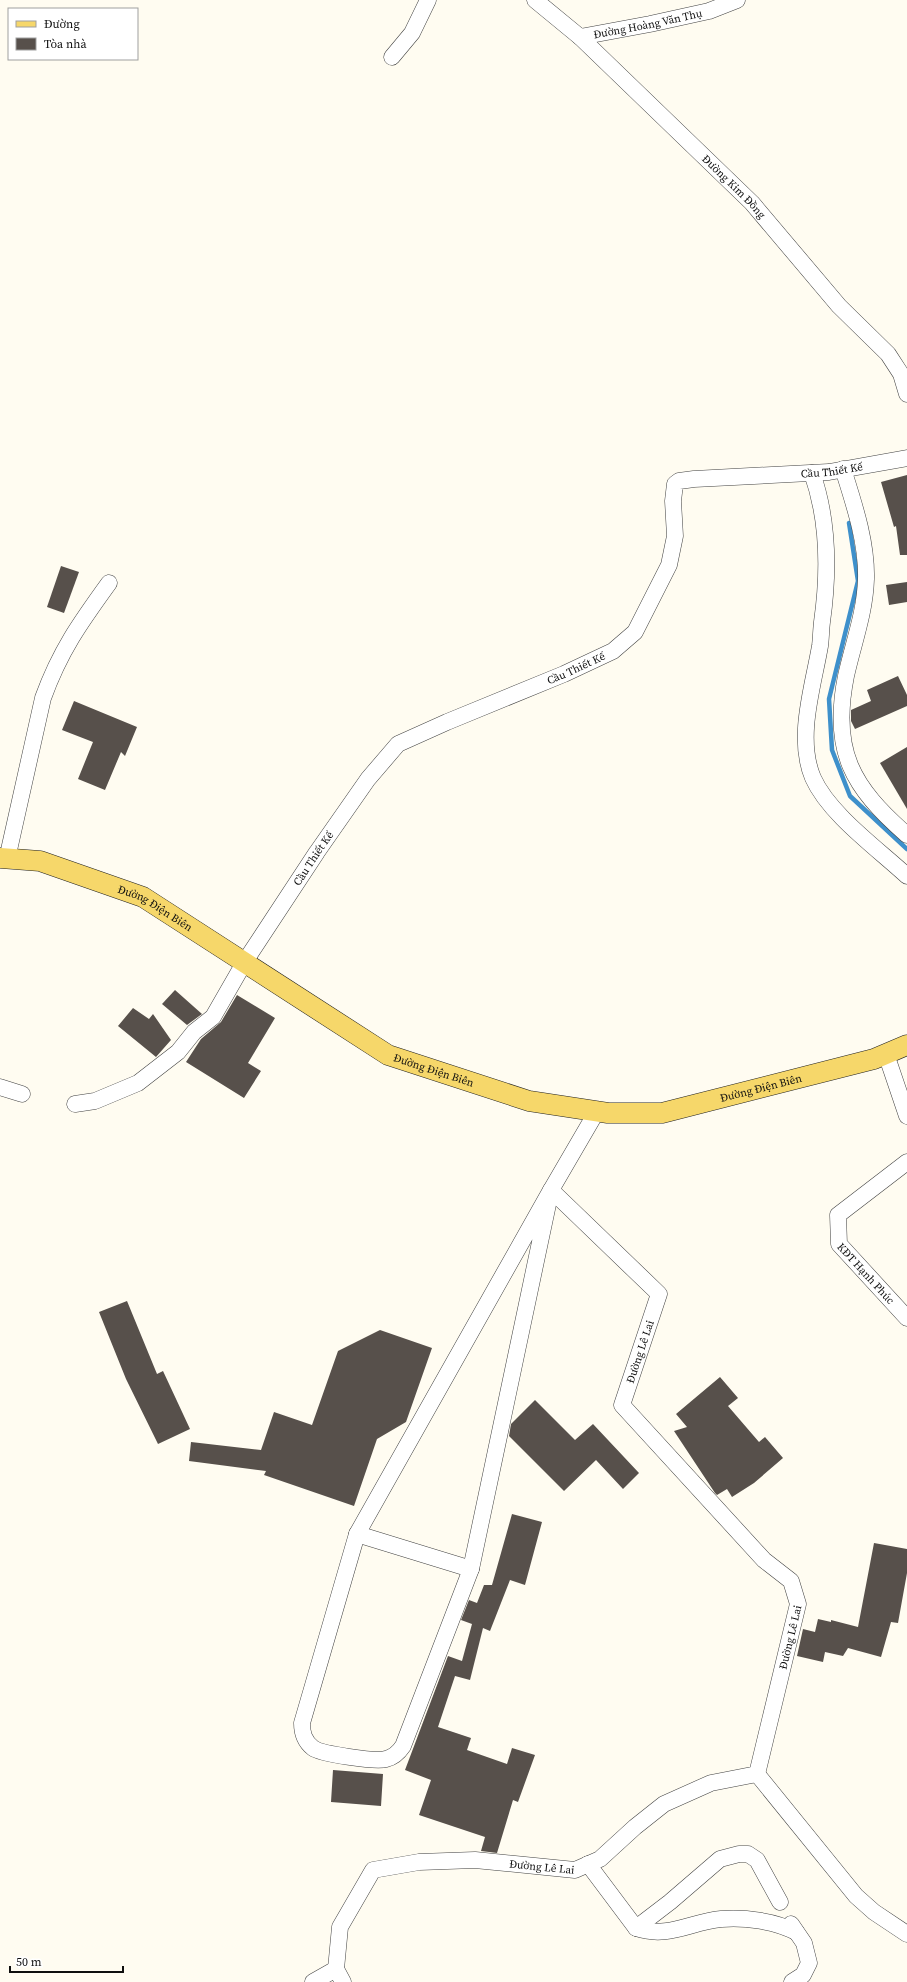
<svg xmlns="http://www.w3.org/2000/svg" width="907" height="1982" font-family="'Source Serif 4',serif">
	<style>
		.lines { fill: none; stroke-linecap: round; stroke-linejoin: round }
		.stream { stroke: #3e90cb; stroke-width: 4.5 }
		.building { fill: #57504b }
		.minor-casing { stroke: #424242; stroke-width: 17 }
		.major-casing { stroke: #202020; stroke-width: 21 }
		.minor { stroke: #fff; stroke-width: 16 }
		.major { stroke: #f6d76a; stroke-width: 20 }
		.labels { text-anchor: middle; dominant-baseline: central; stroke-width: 4; stroke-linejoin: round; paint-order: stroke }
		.street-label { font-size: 11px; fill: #0f0f0f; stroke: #fff }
	</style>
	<rect width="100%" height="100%" fill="#fffcf1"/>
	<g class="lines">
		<polyline class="stream" points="849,523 858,581 829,699 832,750 850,796 907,849"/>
	</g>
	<g class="building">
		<polygon points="907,475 907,555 900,555 896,526 894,527 881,482"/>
		<polygon points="61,566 79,572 64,613 47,607"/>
		<polygon points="907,582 907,602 889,605 886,585"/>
		<polygon points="898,676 907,695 907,706 855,729 851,721 851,710 871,701 867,690"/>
		<polygon points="74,701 137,727 125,756 121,752 105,790 78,779 93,742 62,730"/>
		<polygon points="907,747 907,809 880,763"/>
		<polygon points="175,990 202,1014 187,1025 162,1004"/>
		<polygon points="237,995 275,1018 248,1063 261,1071 244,1098 186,1062 201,1039 221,1022"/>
		<polygon points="133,1008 149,1019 153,1014 171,1040 156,1057 118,1026"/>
		<polygon points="127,1301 157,1374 163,1371 190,1429 158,1444 126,1379 99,1312"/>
		<polygon points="380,1330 432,1348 406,1422 377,1439 354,1506 264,1475 266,1471 189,1461 191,1442 261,1450 274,1412 312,1425 338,1351"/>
		<polygon points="720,1377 738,1398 728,1406 759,1442 765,1437 783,1458 754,1483 732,1497 727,1489 717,1495 715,1493 674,1431 687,1427 676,1414"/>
		<polygon points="535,1400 575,1440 593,1424 639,1473 623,1489 596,1460 564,1491 509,1436 511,1424"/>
		<polygon points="512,1514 542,1522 525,1585 510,1580 490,1631 483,1628 470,1680 455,1676 438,1727 471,1738 467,1750 507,1764 512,1748 535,1755 518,1802 513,1800 497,1853 481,1851 485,1837 419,1815 431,1780 405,1770 448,1656 462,1661 472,1624 461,1620 469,1600 477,1603 484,1585 492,1585"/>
		<polygon points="874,1543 907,1549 907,1573 898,1623 891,1622 881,1657 848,1648 843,1656 825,1652 823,1662 797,1656 803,1629 815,1632 818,1619 831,1622 831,1620 858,1627"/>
		<polygon points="333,1770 383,1774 381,1806 331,1802"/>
	</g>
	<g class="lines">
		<g class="minor-casing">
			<g id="minor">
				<path id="s1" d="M535,0l45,37 172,166 87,103 49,48 13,20 6,20"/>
				<path id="s2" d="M580,37l70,-13 59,-13 28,-11"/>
				<polyline points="392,57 412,33 428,0"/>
				<path d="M843,469c11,35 24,73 23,110 -1,34 -13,65 -20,97 -15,75 6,111 61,159"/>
				<path d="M812,473c17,48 17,99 10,149 -1,8 -1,17 -2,24 -7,41 -24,92 -7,132 16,36 65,71 94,98"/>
				<path d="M7,859l36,-161c17,-47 37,-75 66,-115"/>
				<polyline points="886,1054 907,1116"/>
				<polyline points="0,1087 22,1094"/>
				<path id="s3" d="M75,1104l20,-3 43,-18 40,-31 16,-20 19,-15 31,-54 73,-111 51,-73 30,-35 49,-22 117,-48 49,-23 22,-19 34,-67 6,-29 -2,-35 2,-17 4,-3 15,-2 135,-7 78,-14"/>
				<path id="s4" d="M907,1162l-69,53 1,29 68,74"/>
				<path d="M551,1190l-80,379 -68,177c-4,6 -9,11 -17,13 -10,3 -65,-5 -73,-11 -9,-7 -11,-15 -11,-25l55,-189z"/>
				<polyline points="357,1534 471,1569"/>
				<polyline points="757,1774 856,1896 874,1912 907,1934"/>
				<polyline points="588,1864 636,1928 670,1902 720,1859 739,1854 748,1854 757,1860 780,1902"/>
				<polyline points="791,1924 804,1943 809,1963 803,1975 792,1982"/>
				<path d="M636,1928c32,11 54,-6 85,-9 24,-2 54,2 75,13"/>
				<path id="s5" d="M336,1969l4,-42 33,-57 46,-8 56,-2 100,10 25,-11 35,-32 29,-23 47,-21 46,-9 41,-170 -7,-23 -27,-21 -142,-155 37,-111 -108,-104 46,-79"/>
				<polyline points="336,1969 343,1982"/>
				<polyline points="313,1982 336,1969"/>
			</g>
		</g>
		<g class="major-casing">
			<g id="major">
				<path id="s6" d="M0,858l40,3 103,36 245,158 141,46 79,12h54l212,-54 33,-14"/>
			</g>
		</g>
		<use href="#minor" class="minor"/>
		<use href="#major" class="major"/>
	</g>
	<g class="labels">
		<g class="street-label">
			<text stroke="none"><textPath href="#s2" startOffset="69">Đường Hoàng Văn Thụ</textPath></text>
			<text stroke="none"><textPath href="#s1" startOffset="273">Đường Kim Đồng</textPath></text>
			<text stroke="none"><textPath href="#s3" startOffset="1076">Cầu Thiết Kế</textPath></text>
			<text stroke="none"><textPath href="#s3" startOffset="691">Cầu Thiết Kế</textPath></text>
			<text stroke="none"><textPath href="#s3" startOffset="355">Cầu Thiết Kế</textPath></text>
			<text stroke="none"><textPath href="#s6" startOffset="165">Đường Điện Biên</textPath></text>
			<text stroke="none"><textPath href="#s6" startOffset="489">Đường Điện Biên</textPath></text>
			<text stroke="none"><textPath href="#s6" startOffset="825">Đường Điện Biên</textPath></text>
			<text stroke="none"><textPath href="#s4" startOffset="156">KĐT Hạnh Phúc</textPath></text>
			<text stroke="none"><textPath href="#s5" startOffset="1021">Đường Lê Lai</textPath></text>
			<text stroke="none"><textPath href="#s5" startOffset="662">Đường Lê Lai</textPath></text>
			<text stroke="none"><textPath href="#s5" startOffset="278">Đường Lê Lai</textPath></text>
		</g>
	</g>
	<rect x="8" y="8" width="130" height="52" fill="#ffffff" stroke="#9f9f9f"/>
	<rect x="16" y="21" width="20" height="6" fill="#f6d76a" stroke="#9f9f9f"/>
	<text x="44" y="28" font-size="12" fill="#0f0f0f">Đường</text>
	<rect x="16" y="38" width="20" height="12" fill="#57504b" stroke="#9f9f9f"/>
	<text x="44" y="48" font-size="12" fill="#0f0f0f">Tòa nhà</text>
	<path d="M10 1966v6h113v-6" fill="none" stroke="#0f0f0f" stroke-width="2"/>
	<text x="16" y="1966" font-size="12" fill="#0f0f0f" stroke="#ffffff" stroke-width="3" paint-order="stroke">50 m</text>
</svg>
